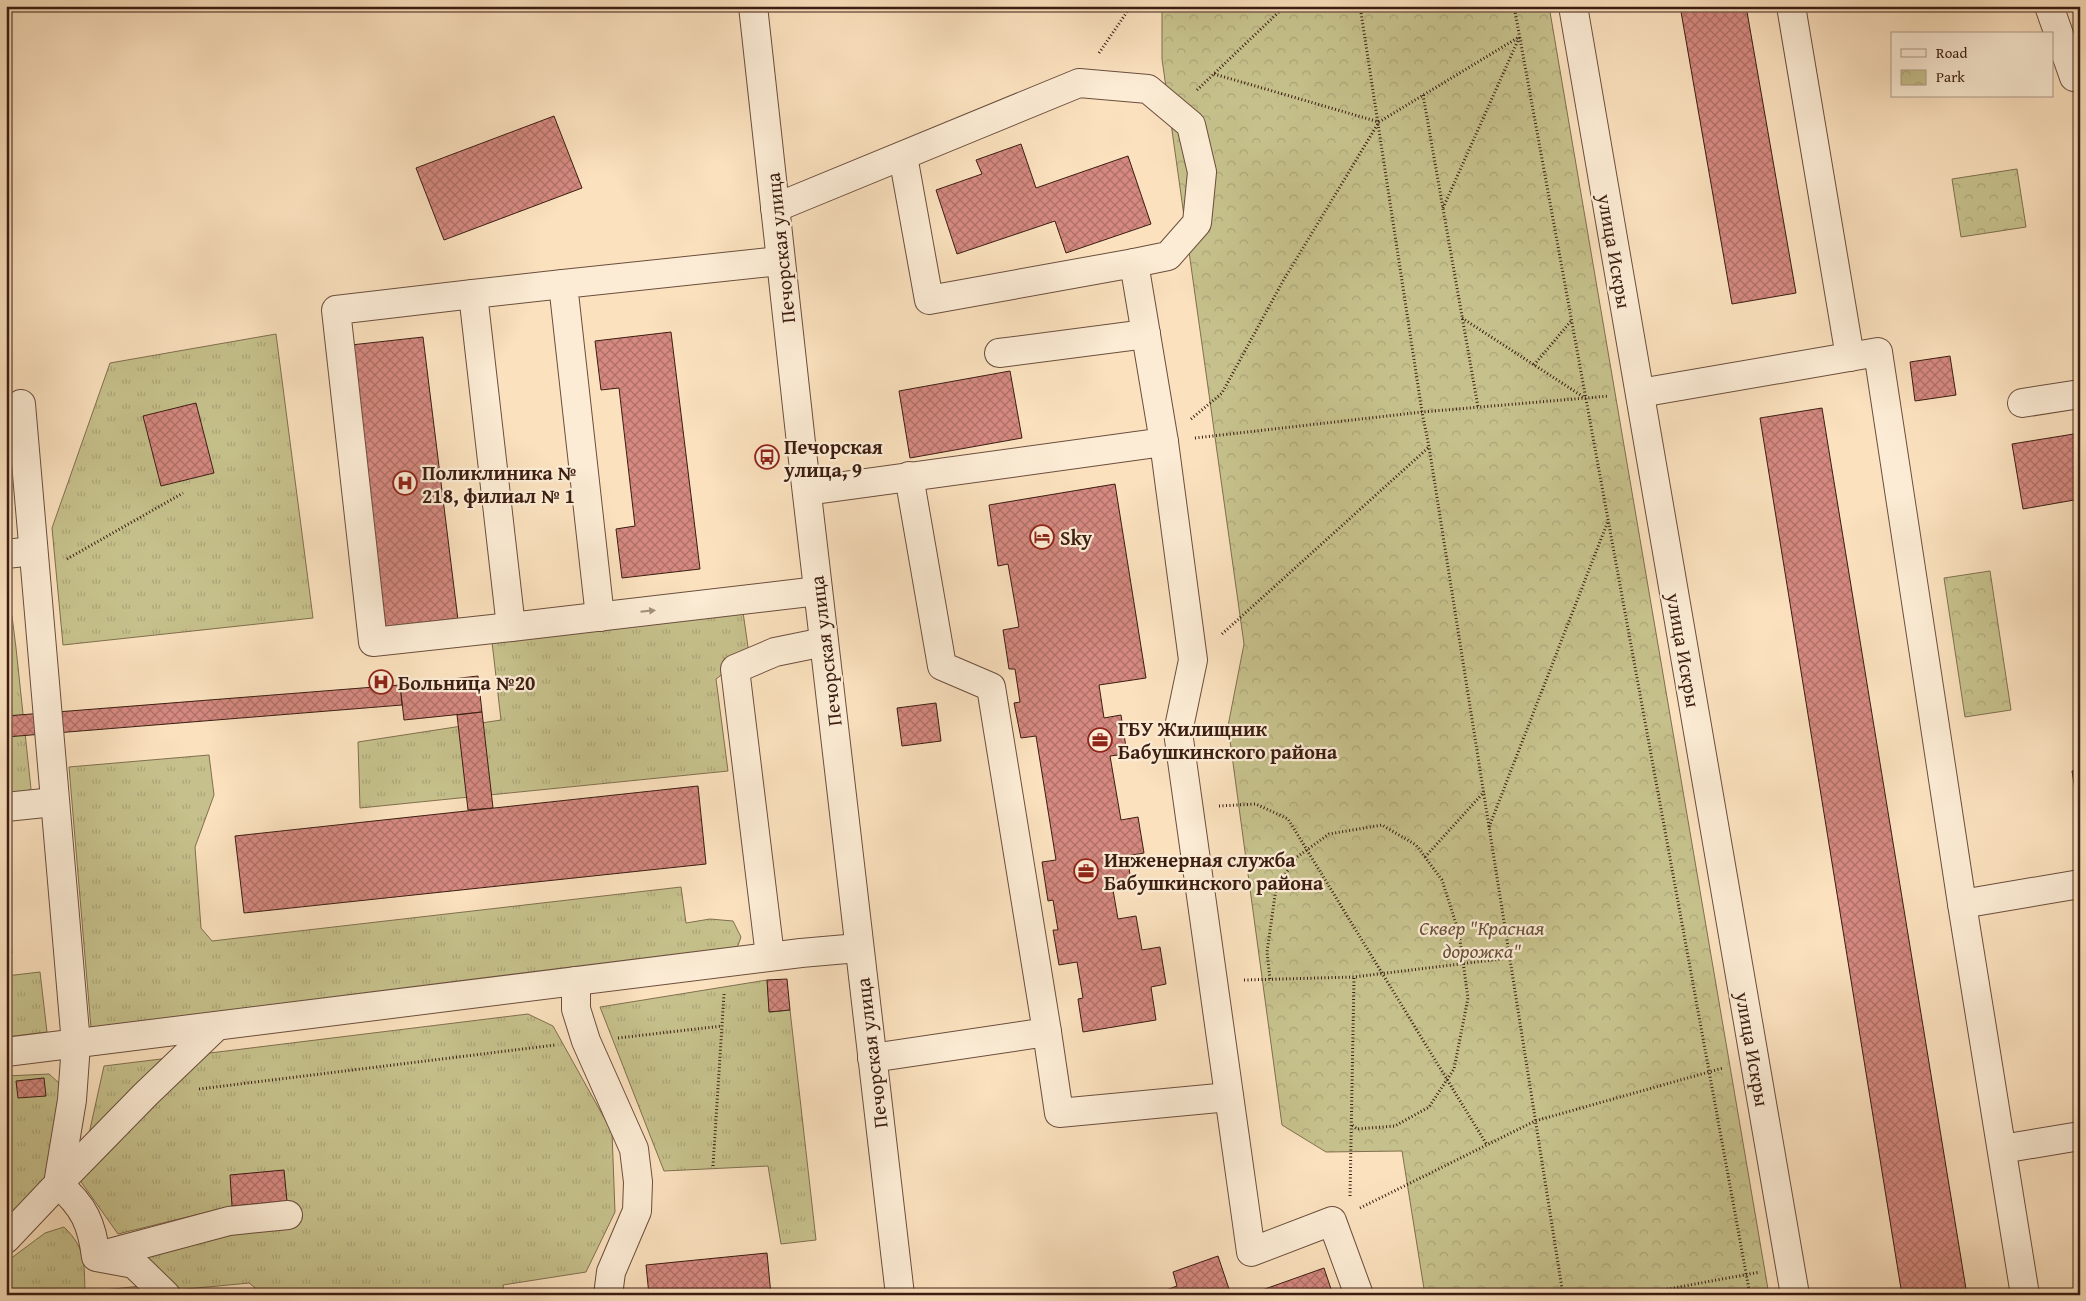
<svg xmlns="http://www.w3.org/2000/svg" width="2086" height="1301" font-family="'Gentium Book Plus',serif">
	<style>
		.grass { fill: url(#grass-tufts); stroke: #806f4f }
		.park { fill: url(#park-crowns); stroke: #806f4f }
		.building { fill: url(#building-cross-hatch); stroke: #3b1d12 }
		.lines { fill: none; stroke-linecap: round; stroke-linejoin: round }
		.minor-casing { stroke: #6b4e3d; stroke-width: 30 }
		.path { stroke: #3b1d12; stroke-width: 3; stroke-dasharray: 1 2.5; stroke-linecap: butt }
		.minor { stroke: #fcecd5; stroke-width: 28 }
		.oneway { fill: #a58f7d }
		.labels { text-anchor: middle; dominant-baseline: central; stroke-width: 4.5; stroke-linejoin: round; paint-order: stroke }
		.street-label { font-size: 20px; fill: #3b1d12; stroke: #fcecd5 }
		.poi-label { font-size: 20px; font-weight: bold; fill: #3b1d12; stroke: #fcecd5; text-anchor: start }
		.park-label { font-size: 20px; font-style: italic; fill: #654e37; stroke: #fcecd5 }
	</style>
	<defs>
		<pattern id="grass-tufts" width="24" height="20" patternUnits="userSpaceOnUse" patternTransform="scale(1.25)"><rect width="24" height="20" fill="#c6c18c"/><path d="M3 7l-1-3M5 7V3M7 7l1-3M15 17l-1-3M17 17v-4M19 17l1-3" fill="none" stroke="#aba578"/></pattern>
		<pattern id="park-crowns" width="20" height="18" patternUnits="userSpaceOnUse" patternTransform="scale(1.25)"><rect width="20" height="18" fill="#c6c18c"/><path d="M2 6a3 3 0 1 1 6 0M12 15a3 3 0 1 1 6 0" fill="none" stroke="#aba578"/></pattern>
		<pattern id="building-cross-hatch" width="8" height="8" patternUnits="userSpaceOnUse" patternTransform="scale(1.25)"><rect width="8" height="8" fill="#d58980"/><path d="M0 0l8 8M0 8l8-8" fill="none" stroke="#ae6f67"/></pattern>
	</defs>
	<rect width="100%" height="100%" fill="#fbe1be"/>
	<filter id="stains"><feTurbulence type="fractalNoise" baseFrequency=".004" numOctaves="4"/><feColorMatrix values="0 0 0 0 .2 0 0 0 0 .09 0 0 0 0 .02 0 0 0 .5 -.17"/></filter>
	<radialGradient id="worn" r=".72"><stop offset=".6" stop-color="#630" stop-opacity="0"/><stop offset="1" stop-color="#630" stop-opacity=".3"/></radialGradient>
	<g class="grass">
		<polygon points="276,334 313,618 63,645 52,528 110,363"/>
		<polygon points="6,606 12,616 16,648 31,789 16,796 6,792"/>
		<polygon points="743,612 749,654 716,679 728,771 360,808 358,742 501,720 492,642"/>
		<polygon points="209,755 214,795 195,847 201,928 212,941 681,887 686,923 710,919 733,921 741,937 736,951 91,1028 69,767"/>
		<polygon points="40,972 47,1032 6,1037 6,976"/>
		<polygon points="767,980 770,1012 790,1010 816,1240 781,1244 768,1166 664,1171 600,1007"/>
		<polygon points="528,1014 553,1026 612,1132 615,1212 586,1272 503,1285 504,1295 264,1295 249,1283 176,1290 142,1256 287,1202 232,1206 118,1234 79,1179 104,1066"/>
		<polygon points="49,1074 59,1083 61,1116 51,1180 6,1229 6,1076"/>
		<path d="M64,1227c22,21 20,37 21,65l56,-6 10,9h-145v-33l39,-29z"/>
	</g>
	<g class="park">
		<polygon points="1162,6 1549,6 1769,1295 1425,1295 1402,1151 1326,1152 1282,1125 1228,726 1244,644 1162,59"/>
		<polygon points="2017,169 2026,227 1961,237 1952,179"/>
		<polygon points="1990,571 2011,710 1965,717 1944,578"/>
	</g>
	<g class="building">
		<polygon points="1680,6 1746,6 1796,293 1732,304"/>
		<polygon points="554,116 582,188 444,240 416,168"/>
		<polygon points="1021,144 1036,188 1128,156 1151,224 1066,253 1055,221 957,254 936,190 982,174 976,160"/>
		<polygon points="671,332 700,569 622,578 616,529 635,526 619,388 601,390 595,341"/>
		<polygon points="423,337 458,620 386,629 351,345"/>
		<polygon points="1950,356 1956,395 1915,401 1910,362"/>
		<polygon points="1010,371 1022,438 910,458 899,391"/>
		<polygon points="196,403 214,473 161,486 143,416"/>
		<polygon points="1822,408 1828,445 1967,1295 1902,1295 1760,418"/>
		<polygon points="2080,433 2080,499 2023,509 2012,444"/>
		<polygon points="1115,484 1146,678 1099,685 1104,718 1121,715 1127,754 1110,756 1121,820 1138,817 1144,853 1127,856 1132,887 1113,890 1118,919 1136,916 1142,950 1160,947 1166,984 1151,987 1156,1020 1083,1032 1078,999 1083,998 1077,962 1059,965 1053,930 1058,930 1053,900 1048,901 1042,862 1056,860 1036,736 1021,738 1014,703 1020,702 1015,669 1009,669 1003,630 1019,627 1008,564 998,566 989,505"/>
		<polygon points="478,676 482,712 404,720 400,685"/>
		<polygon points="400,685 402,705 6,737 6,716"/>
		<polygon points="936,703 941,741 902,746 897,708"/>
		<polygon points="482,712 493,808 468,810 457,715"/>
		<polygon points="2080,770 2080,821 2072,771"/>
		<polygon points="698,786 706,864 244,913 235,836"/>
		<polygon points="6,908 12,953 6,953"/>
		<polygon points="787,979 790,1010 769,1012 767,980"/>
		<polygon points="44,1078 46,1096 18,1098 16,1081"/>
		<polygon points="284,1170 287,1201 232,1206 230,1175"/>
		<polygon points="767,1253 771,1295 649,1295 646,1265"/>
		<polygon points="1218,1256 1231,1295 1153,1295 1177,1286 1173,1272"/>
		<polygon points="1324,1268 1333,1295 1248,1295"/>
		<polygon points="47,1292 47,1295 17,1295 17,1294"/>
	</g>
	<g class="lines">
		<g class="minor-casing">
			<g id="minor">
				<path d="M753,6c46,430 96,860 147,1289"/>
				<polyline points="1573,6 1795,1295"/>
				<polyline points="1791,6 1850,357"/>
				<polyline points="2049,6 2074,77 2080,74"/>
				<polyline points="903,156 929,300 1134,263 1164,442"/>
				<polyline points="775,208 1079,83 1148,89 1191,125 1202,172 1197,223 1168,256 1134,263"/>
				<polyline points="563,284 473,294 511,627 818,591"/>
				<polyline points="473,294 336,310 373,642 511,627"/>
				<polyline points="999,353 1146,334"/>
				<polyline points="1640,393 1878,352 1962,904 2025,1295"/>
				<polyline points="2022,403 2080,394"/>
				<polyline points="909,476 942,666 991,687 1047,1032"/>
				<polyline points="807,491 1164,442 1193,660 1178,732 1251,1252 1332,1221 1359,1295"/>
				<polyline points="6,554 33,551"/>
				<polyline points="600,617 563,284 780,261"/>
				<polyline points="6,807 54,802"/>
				<polyline points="1962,904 2080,884"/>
				<polyline points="770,956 735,669 775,652 824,642"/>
				<polyline points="576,981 576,1009 586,1041 634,1149 638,1182 637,1211 611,1272 608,1295"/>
				<polyline points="6,1052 801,953 858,948"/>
				<polyline points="872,1058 1047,1032 1059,1113 1229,1097"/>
				<polyline points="2002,1149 2080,1136"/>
				<polyline points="6,1239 58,1184 72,1100 76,1044 21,404"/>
				<polyline points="102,1255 229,1221 288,1215"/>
				<path d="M166,1295l-32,-31 -38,-7c-4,-33 -12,-51 -38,-73l87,-89 72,-69"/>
			</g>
		</g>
		<g class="path">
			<polyline points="1360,6 1422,412 1429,447 1563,1295"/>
			<polyline points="1514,6 1750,1295"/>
			<polyline points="1099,53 1131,6"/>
			<polyline points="1214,74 1379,122"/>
			<polyline points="1197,90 1285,6"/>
			<polyline points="1423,95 1478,407"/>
			<polyline points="1443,208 1519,38"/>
			<polyline points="1462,318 1585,398"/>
			<polyline points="1534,365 1571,321"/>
			<polyline points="1191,419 1222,393 1283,281 1379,122 1519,37"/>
			<polyline points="1195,438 1422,412 1609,396"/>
			<polyline points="67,559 183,493"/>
			<polyline points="1222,634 1429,447"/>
			<polyline points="1219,806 1256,804 1288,819 1487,1145"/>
			<polyline points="1489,827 1608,521"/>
			<polyline points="1425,857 1484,792"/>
			<polyline points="1270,979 1267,952 1276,888 1297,857 1329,834 1382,825 1416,845 1442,880 1459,933 1468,998 1454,1069 1429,1107 1395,1126 1357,1129 1352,1125"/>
			<polyline points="1244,980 1354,977 1509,958"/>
			<polyline points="618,1038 722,1026"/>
			<polyline points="199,1089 555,1045"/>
			<polyline points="713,1166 724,994"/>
			<polyline points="1350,1196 1354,977"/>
			<polyline points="1360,1208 1535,1121 1723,1068"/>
			<polyline points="1636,1295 1760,1272"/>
		</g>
		<use href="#minor" class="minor"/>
	</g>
	<defs><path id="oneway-solid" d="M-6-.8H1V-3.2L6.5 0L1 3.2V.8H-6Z" transform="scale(1.25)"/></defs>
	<use class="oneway" href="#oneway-solid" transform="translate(648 611) rotate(-6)"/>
	<defs>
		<g id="bus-ring" transform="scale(1.25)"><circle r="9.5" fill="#fcecd5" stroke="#8f2418" stroke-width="1.5"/><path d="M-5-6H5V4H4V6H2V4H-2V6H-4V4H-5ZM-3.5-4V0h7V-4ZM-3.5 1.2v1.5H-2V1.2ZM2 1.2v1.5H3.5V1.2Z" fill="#8f2418"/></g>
		<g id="hospital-ring" transform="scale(1.25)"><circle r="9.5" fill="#fcecd5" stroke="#8f2418" stroke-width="1.5"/><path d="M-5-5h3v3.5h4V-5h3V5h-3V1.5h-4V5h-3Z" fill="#8f2418"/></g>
		<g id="hotel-ring" transform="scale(1.25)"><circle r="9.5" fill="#fcecd5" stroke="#8f2418" stroke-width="1.5"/><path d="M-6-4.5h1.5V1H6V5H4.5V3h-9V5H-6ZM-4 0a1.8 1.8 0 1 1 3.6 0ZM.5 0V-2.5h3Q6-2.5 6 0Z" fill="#8f2418"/></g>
		<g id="office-ring" transform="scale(1.25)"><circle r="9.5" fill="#fcecd5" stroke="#8f2418" stroke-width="1.5"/><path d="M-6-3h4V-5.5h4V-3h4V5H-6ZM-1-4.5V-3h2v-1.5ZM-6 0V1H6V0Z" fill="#8f2418"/></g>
	</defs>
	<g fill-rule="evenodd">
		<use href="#bus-ring" x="767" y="457"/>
		<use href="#hospital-ring" x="405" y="483"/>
		<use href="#hotel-ring" x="1042" y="537"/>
		<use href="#hospital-ring" x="381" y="682"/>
		<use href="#office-ring" x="1100" y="740"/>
		<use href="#office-ring" x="1086" y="871"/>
	</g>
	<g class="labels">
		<g class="street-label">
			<text transform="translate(780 248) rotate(-96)">Печорская улица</text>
			<text transform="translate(1615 251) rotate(80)">улица Искры</text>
			<text transform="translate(1684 650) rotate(80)">улица Искры</text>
			<text transform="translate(825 651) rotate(-97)">Печорская улица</text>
			<text transform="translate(1753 1049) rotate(80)">улица Искры</text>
			<text transform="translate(871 1053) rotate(-97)">Печорская улица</text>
		</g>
		<g class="poi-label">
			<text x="784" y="446">Печорская<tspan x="784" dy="23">улица, 9</tspan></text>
			<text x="422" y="472">Поликлиника №<tspan x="422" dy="23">218, филиал № 1</tspan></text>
			<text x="1060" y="537">Sky</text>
			<text x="398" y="682">Больница №20</text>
			<text x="1118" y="728">ГБУ Жилищник<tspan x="1118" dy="23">Бабушкинского района</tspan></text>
			<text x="1104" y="859">Инженерная служба<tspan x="1104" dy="23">Бабушкинского района</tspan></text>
		</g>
		<g class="park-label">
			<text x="1482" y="927">Сквер "Красная<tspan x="1482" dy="23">дорожка"</tspan></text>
		</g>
	</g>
	<rect width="2086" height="1301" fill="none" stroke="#fbe1be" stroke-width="25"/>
	<rect x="8" y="8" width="2071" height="1286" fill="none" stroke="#3b1d12" stroke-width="2.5"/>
	<rect x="12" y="12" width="2061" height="1276" fill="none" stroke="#3b1d12"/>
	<rect x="1891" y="32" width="162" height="65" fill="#fcecd5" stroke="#af9987"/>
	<rect x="1901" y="49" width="25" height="8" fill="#fcecd5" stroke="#af9987"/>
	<text x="1936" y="58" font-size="15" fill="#3b1d12">Road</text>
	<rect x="1901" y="70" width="25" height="15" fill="url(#park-crowns)" stroke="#af9987"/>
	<text x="1936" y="82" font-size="15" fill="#3b1d12">Park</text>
	<rect width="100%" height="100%" filter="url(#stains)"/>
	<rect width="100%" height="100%" fill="url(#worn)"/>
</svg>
